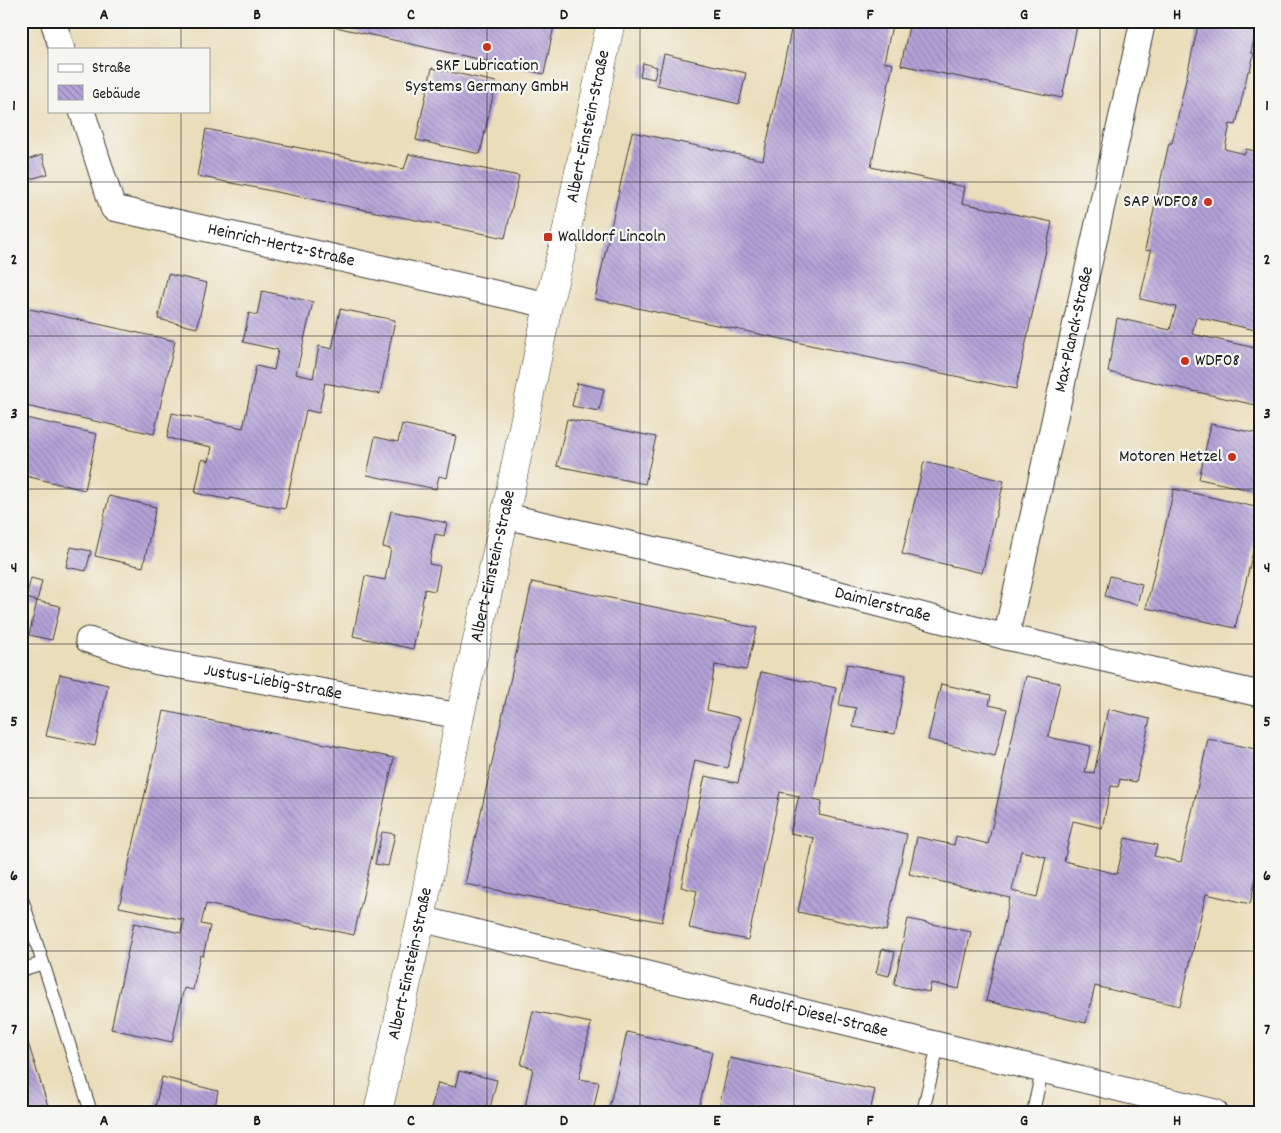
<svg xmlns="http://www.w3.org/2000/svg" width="1281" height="1133" font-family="Dekko,sans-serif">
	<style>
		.building { fill: url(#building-back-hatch); fill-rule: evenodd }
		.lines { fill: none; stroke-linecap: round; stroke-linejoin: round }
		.service-casing { stroke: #3b3934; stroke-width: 14 }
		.minor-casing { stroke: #3b3934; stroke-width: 27 }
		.tertiary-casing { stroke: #3b3934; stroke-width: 29 }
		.service { stroke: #fff; stroke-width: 12 }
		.minor { stroke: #fff; stroke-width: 25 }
		.tertiary { stroke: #fff; stroke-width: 28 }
		.grid { fill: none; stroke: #1c1c1c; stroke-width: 1; stroke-opacity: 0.55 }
		.poi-dot { fill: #c8321e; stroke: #f6f6f2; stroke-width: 2 }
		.labels { text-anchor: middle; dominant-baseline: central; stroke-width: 4.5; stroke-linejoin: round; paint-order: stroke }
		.poi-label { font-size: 18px; fill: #1c1c1c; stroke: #f6f6f2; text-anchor: end }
		.street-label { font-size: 18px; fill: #1c1c1c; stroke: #f6f6f2 }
		.neatline { fill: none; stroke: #1c1c1c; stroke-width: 2 }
		.grid-label { font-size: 16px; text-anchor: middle; font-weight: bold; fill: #1c1c1c }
	</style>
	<defs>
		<pattern id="building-back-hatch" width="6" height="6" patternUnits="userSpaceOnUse" patternTransform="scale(1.25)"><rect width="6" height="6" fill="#b3a2d8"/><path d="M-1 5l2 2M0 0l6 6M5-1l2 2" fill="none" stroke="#9183ae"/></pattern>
	</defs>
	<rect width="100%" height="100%" fill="#f6f6f2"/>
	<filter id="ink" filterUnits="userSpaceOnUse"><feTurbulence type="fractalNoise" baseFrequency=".02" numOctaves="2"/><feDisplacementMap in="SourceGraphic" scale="10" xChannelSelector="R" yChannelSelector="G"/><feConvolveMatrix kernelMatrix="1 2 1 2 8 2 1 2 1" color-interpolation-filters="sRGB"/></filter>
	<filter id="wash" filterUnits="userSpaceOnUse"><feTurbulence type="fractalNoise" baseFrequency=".0096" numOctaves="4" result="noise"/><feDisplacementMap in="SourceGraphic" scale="20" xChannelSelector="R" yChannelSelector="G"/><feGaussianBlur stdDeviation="1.12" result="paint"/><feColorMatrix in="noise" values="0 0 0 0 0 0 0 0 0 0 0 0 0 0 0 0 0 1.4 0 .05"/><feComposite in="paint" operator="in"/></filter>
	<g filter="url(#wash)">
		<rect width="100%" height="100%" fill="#eaddba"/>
		<g id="blocks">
			<g class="building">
				<polygon points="309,21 555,21 544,74"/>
				<polygon points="793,21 893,21 884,62 893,64 871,167 965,187 962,203 1052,222 1016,389 595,299 632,132 763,160"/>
				<polygon points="910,21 1078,21 1062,98 901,65"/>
				<polygon points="1199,21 1258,21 1251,53 1254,53 1250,71 1248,71 1236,125 1230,124 1225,149 1245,154 1246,149 1260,152 1260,331 1196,317 1192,334 1260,349 1260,406 1108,372 1117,318 1170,330 1176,307 1140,299 1151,251 1145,250 1169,143 1172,143"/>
				<polygon points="664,54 746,73 739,104 657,85"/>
				<polygon points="643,63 657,67 654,79 640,76"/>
				<polygon points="432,68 496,82 480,154 416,140"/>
				<polygon points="206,129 404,169 409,154 519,176 505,238 197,176"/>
				<polygon points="42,155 48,174 23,181 25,186 21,188 21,162"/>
				<polygon points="168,274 207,283 197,328 158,319"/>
				<polygon points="262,291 313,302 296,374 313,378 319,346 332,349 340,309 395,320 380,394 325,383 319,413 306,410 285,509 230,498 230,500 195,493 202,459 209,461 212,447 167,438 172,413 243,428 256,366 274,370 278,350 243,342 249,313 257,315"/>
				<polygon points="21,307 175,341 154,434 21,405"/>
				<polygon points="577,383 604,389 599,411 572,406"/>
				<polygon points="21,417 97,434 85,490 21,475"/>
				<polygon points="567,419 656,437 645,484 557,466"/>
				<polygon points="402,424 456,436 447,478 439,476 436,489 367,475 375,437 398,442"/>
				<polygon points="1211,424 1260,434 1260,492 1199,479"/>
				<polygon points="924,462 1004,481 982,573 902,554"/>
				<polygon points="1174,489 1260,508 1260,522 1235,628 1146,608"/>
				<polygon points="109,496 156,507 143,567 95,556"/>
				<polygon points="391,511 447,523 444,536 435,534 429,564 440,566 435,591 425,589 413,649 353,636 365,576 385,580 391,549 383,547"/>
				<polygon points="71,547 91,551 86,571 66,567"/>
				<polygon points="1110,576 1142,584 1137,605 1105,596"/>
				<polygon points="31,578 42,581 37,601 26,598"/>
				<polygon points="532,582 757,628 746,670 715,665 707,710 740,718 728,768 695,760 662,922 465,884"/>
				<polygon points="37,601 60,606 52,640 29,635"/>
				<polygon points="847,664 906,675 895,734 853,727 856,708 839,705"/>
				<polygon points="761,672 836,688 813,799 822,801 819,815 907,834 886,931 798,912 814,838 790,833 799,796 780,792 748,940 689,928 697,891 681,887 705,776 738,783"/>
				<polygon points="60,674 108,685 95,746 46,736"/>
				<path d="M1026,676l34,7 -12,54 43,9 -6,26 9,1 14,-64 42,10 -14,63 -16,-3 -2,8 -7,-1 -9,42 -29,-7 -9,40 53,13 8,-36 32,7 -3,11 27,6 27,-123 52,11v110l-10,44 -44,-10 -26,112 -85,-20 -9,37 -100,-22 24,-103 -101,-24 8,-37 37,8 2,-9 32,8zM1021,851l25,6 -9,40 -25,-6z"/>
				<polygon points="941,684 991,695 989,705 1007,709 995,756 928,740"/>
				<polygon points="164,711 394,758 354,935 206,904 201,924 210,926 203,956 200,955 193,990 184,988 172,1042 111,1029 134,923 181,933 184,920 119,907"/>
				<polygon points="382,832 395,834 388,866 375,864"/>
				<polygon points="908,919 971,932 959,989 931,983 929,992 894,985"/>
				<polygon points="882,949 895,952 889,976 876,973"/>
				<polygon points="533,1011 591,1023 579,1079 599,1082 593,1112 524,1112 533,1068 521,1065"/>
				<polygon points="21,1024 22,1024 50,1112 21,1112"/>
				<polygon points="627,1032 712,1052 698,1112 608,1112"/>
				<polygon points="730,1058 875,1090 870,1112 718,1112"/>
				<polygon points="459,1071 497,1080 489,1112 430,1112 438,1083 455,1087"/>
				<polygon points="162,1077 218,1091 214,1112 154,1112"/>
			</g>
		</g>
	</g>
	<g filter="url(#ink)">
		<use href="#blocks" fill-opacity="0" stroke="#3b3934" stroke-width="1"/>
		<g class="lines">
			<g class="service-casing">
				<g id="service">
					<polyline points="21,896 43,963 21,970"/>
					<polyline points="43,963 91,1112"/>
					<polyline points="923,1112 938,1045"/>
					<polyline points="1033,1112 1042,1071"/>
				</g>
			</g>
			<g class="minor-casing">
				<g id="minor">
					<polyline points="53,21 62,49"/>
					<path id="s1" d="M82,111l31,97 435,97"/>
					<path id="s2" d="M505,516l254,57 247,64 254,57"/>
					<path id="s3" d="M1006,637l137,-616"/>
					<path id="s4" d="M88,640l70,22 302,54"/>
					<path id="s5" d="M421,919l794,193"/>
				</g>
			</g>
			<g class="tertiary-casing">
				<g id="tertiary">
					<path id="s6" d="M378,1112l43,-193 39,-203 45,-200 43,-211 16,-62 47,-222"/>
				</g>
			</g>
			<use href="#service" class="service"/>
			<use href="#minor" class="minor"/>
			<use href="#tertiary" class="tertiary"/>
		</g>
	</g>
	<path class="grid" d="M181,21v28M334,21v1091M487,21v1091M640,21v1091M794,21v1091M947,21v1091M1100,21v1091M181,111v1001M21,182h1239M21,336h1239M21,489h1239M21,644h1239M21,798h1239M21,951h1239"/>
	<g class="poi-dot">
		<circle cx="487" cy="47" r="5"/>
		<circle cx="1208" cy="202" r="5"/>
		<rect x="543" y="232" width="10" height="10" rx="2.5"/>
		<circle cx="1185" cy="361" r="5"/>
		<circle cx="1232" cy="457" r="5"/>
	</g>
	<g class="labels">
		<g class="poi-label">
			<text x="487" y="66" text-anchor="middle">SKF Lubrication<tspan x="487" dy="21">Systems Germany GmbH</tspan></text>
			<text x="1198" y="202">SAP WDF08</text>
			<text x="558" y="237" text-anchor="start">Walldorf Lincoln</text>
			<text x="1195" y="361" text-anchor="start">WDF08</text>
			<text x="1222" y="457">Motoren Hetzel</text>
		</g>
		<g class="street-label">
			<text stroke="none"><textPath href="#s6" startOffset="1008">Albert-Einstein-Straße</textPath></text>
			<text stroke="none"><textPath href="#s1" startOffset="274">Heinrich-Hertz-Straße</textPath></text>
			<text stroke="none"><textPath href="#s3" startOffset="315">Max-Planck-Straße</textPath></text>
			<text stroke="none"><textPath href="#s6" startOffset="558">Albert-Einstein-Straße</textPath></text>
			<text stroke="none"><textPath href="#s2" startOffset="388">Daimlerstraße</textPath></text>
			<text stroke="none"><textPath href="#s4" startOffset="190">Justus-Liebig-Straße</textPath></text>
			<text stroke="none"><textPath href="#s6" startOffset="152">Albert-Einstein-Straße</textPath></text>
			<text stroke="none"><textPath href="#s5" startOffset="409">Rudolf-Diesel-Straße</textPath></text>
		</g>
	</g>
	<rect width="1281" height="1133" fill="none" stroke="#f6f6f2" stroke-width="55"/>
	<rect x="48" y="48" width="162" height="65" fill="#f6f6f2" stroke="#9f9f9c"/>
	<rect x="58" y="64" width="25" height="8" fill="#ffffff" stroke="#9f9f9c"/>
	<text x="92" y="72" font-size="15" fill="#1c1c1c">Straße</text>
	<rect x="58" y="85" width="25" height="15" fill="url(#building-back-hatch)" stroke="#9f9f9c"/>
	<text x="92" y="98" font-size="15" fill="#1c1c1c">Gebäude</text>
	<rect x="28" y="28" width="1226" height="1078" class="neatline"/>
	<g class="grid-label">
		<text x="104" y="19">A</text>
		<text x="257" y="19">B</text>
		<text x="411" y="19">C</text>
		<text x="564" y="19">D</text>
		<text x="717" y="19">E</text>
		<text x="870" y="19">F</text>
		<text x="1024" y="19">G</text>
		<text x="1177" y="19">H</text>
		<text x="14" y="110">1</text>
		<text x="1267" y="110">1</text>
		<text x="14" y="264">2</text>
		<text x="1267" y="264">2</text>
		<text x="14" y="418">3</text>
		<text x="1267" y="418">3</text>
		<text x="14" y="572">4</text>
		<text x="1267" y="572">4</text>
		<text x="14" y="726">5</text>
		<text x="1267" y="726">5</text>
		<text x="14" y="880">6</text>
		<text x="1267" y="880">6</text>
		<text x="14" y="1034">7</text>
		<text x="1267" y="1034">7</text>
		<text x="104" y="1125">A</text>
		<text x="257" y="1125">B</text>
		<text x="411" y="1125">C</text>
		<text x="564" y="1125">D</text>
		<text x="717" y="1125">E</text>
		<text x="870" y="1125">F</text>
		<text x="1024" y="1125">G</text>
		<text x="1177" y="1125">H</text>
	</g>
</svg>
